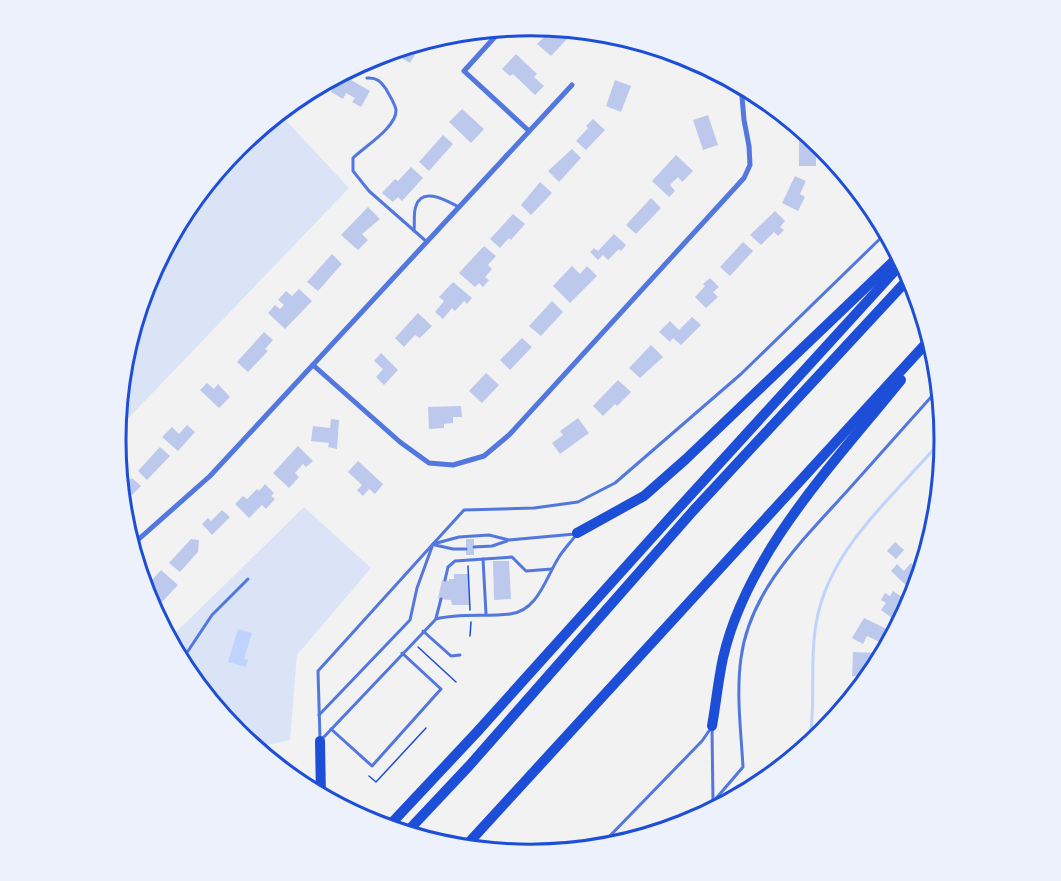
<svg xmlns="http://www.w3.org/2000/svg" width="1061" height="881" font-family="Karla,sans-serif">
	<style>
		.green { fill: #dbe4f7 }
		.water { fill: #bfd3fe }
		.lines { fill: none; stroke-linecap: round; stroke-linejoin: round }
		.stream { stroke: #bfd3fe; stroke-width: 3 }
		.building { fill: #bdc9ec }
		.path { stroke: #1d4ed8; stroke-width: 1.5 }
		.service { stroke: #5277de; stroke-width: 3 }
		.minor { stroke: #5277de; stroke-width: 5 }
		.motorway { stroke: #1d4ed8; stroke-width: 10 }
		.rim { fill: none; stroke: #1d4ed8; stroke-width: 3 }
	</style>
	<rect width="100%" height="100%" fill="#f2f2f2"/>
	<g class="green">
		<polygon points="279,113 349,188 117,430 124,359 147,281 186,210 237,147"/>
		<path d="M304,507l67,61 -74,87 -7,85 -36,8c-35,-29 -64,-69 -85,-109z"/>
	</g>
	<polygon class="water" points="238,629 252,633 244,659 248,660 246,667 228,662"/>
	<g class="lines">
		<g class="stream">
			<polyline points="119,405 122,407"/>
			<path d="M809,746c8,-44 -1,-89 9,-132 17,-73 82,-123 127,-178"/>
		</g>
	</g>
	<g class="building">
		<polygon points="553,28 558,28 568,38 551,56 537,44"/>
		<polygon points="432,39 432,43 422,43 410,63 395,54 397,49"/>
		<polygon points="516,54 537,74 534,77 544,86 535,95 513,74 510,76 502,69"/>
		<polygon points="344,72 352,77 351,80 370,91 361,107 352,102 355,98 346,93 343,99 331,92 341,74"/>
		<polygon points="615,80 631,86 621,112 606,106"/>
		<polygon points="462,109 484,129 471,143 449,122"/>
		<polygon points="708,115 718,145 703,150 693,120"/>
		<polygon points="593,119 605,130 586,150 576,141 588,128 586,126"/>
		<polygon points="799,134 808,134 816,140 816,166 799,166"/>
		<polygon points="443,135 453,144 429,171 419,162"/>
		<polygon points="572,149 581,158 559,182 548,171"/>
		<polygon points="676,155 693,171 682,182 678,177 670,185 675,191 669,197 652,181"/>
		<polygon points="411,167 423,178 402,201 398,197 393,202 382,193 395,179 398,181"/>
		<polygon points="795,176 806,181 800,194 805,197 798,211 782,203"/>
		<polygon points="540,182 552,193 531,215 521,205"/>
		<polygon points="651,198 661,208 636,234 626,225"/>
		<polygon points="368,207 380,219 362,234 368,240 358,250 341,235"/>
		<polygon points="775,211 785,221 780,227 784,230 778,236 774,232 761,245 750,235"/>
		<polygon points="513,214 525,224 511,240 509,238 500,248 490,239"/>
		<polygon points="614,234 626,245 621,251 619,249 608,260 603,255 598,260 590,252 594,248 598,251"/>
		<polygon points="743,242 753,251 730,276 720,267"/>
		<polygon points="484,246 496,256 488,265 492,269 485,277 489,280 483,287 479,283 475,287 459,273"/>
		<polygon points="332,254 342,264 318,291 307,282"/>
		<polygon points="572,266 580,274 587,266 597,276 570,303 553,286"/>
		<polygon points="710,278 719,287 713,292 718,297 706,308 695,297 705,286 703,284"/>
		<polygon points="453,282 472,298 467,304 464,301 455,311 452,308 443,319 435,312 444,301 439,297"/>
		<polygon points="299,289 312,301 285,329 268,313 275,305 280,309 284,305 278,300 286,291 292,296"/>
		<polygon points="552,301 563,312 541,336 529,326"/>
		<polygon points="418,313 432,326 420,338 415,335 404,347 395,338"/>
		<polygon points="692,317 701,325 681,345 673,338 670,342 659,332 670,321 679,330"/>
		<polygon points="264,332 273,340 265,349 268,351 248,372 237,362"/>
		<polygon points="522,338 532,347 510,370 500,360"/>
		<polygon points="651,345 663,357 640,378 629,368"/>
		<polygon points="381,353 398,370 384,385 376,377 383,369 374,361"/>
		<polygon points="486,373 499,385 482,403 469,391"/>
		<polygon points="618,380 631,392 617,406 615,404 603,416 593,406"/>
		<polygon points="207,383 214,389 218,384 230,397 219,408 200,390"/>
		<polygon points="461,406 462,417 453,417 453,423 444,424 444,428 429,429 428,407"/>
		<polygon points="578,418 589,433 560,454 552,443 563,435 560,431"/>
		<polygon points="331,419 339,420 337,449 328,447 329,443 311,441 313,426 330,428"/>
		<polygon points="187,425 195,432 178,451 162,437 172,427 179,434"/>
		<polygon points="298,446 313,461 306,467 303,464 295,473 299,477 289,488 273,473"/>
		<polygon points="160,447 170,456 147,480 138,471"/>
		<polygon points="358,461 383,484 375,494 369,489 363,496 357,490 362,485 348,472"/>
		<polygon points="120,472 129,480 132,478 141,486 132,495 125,489 121,494 119,474"/>
		<polygon points="265,484 274,493 271,496 275,499 266,509 262,505 249,518 235,504 243,496 247,499 257,489 259,491"/>
		<polygon points="222,510 230,517 212,535 202,524 208,518 211,521"/>
		<polygon points="191,539 199,540 198,552 180,572 169,563"/>
		<rect x="466" y="539" width="8" height="16"/>
		<polygon points="895,542 904,550 896,559 887,551"/>
		<polygon points="493,561 509,561 511,599 494,600"/>
		<polygon points="911,563 922,573 916,592 913,589 912,591 891,571 897,564 904,571"/>
		<polygon points="161,570 178,585 162,602 156,597 154,599 144,589"/>
		<polygon points="454,574 468,574 469,605 452,605 451,600 438,599 442,580 449,581 449,579 454,579"/>
		<polygon points="893,591 908,601 895,620 881,610 886,603 881,600 885,593 890,596"/>
		<polygon points="864,618 891,631 884,644 867,636 863,644 852,638"/>
		<polygon points="853,652 877,653 876,669 863,668 863,676 852,676"/>
	</g>
	<g class="lines">
		<g class="path">
			<polyline points="468,566 470,610"/>
			<polyline points="470,636 471,622"/>
			<polyline points="418,647 456,682"/>
			<polyline points="369,776 376,782 426,728"/>
		</g>
		<g class="service">
			<path d="M367,78c10,-1 14,4 19,11 3,6 9,14 10,21 1,17 -32,37 -43,48v13l16,20 58,51"/>
			<path d="M414,231c1,-8 -1,-18 2,-25 6,-20 31,-5 43,1"/>
			<polyline points="435,545 453,549 466,549"/>
			<polyline points="474,547 492,546 507,541"/>
			<polyline points="483,559 486,614"/>
			<polyline points="445,580 448,567 455,561 512,557 526,571 552,569"/>
			<polyline points="436,618 441,599"/>
			<polyline points="423,631 451,656 460,655"/>
			<polyline points="179,659 188,651 212,615 248,579"/>
			<polyline points="319,715 410,620 417,588 433,544 464,510 534,508 578,502 615,483 741,374 887,232"/>
			<polyline points="331,729 372,766 441,689 402,653"/>
			<polyline points="320,739 318,671 433,544 459,537 489,535 509,540 575,534"/>
			<path d="M322,739l114,-120c24,-6 50,-2 74,-5 28,-3 36,-37 49,-57 5,-8 12,-15 17,-22"/>
			<path d="M713,802l30,-35c-2,-36 -7,-73 -2,-109 9,-69 64,-120 108,-169 30,-34 61,-68 91,-102"/>
			<polyline points="697,820 713,802 712,728"/>
			<polyline points="595,849 602,844 702,741 711,728"/>
			<polyline points="518,854 560,853"/>
		</g>
		<g class="minor">
			<polyline points="503,28 464,71 529,131"/>
			<polyline points="313,365 400,442 429,463 453,465 484,456 509,435 744,178 750,165 749,146 744,120 741,85"/>
			<polyline points="131,546 210,476 572,85"/>
		</g>
		<g class="motorway">
			<polyline points="577,533 644,496 686,459 900,255"/>
			<path d="M712,726c4,-22 6,-45 11,-68 24,-105 112,-196 178,-278"/>
			<polyline points="320,741 321,797"/>
			<polyline points="387,828 477,732 676,511 903,262"/>
			<polyline points="405,834 469,766 693,511 911,276"/>
			<polyline points="463,849 931,338"/>
		</g>
	</g>
	<path d="M0 0H1061V881H0ZM126 440a404 404 0 1 1 808 0a404 404 0 1 1-808 0Z" fill="#edf1fc" fill-rule="evenodd"/>
	<path class="rim" d="M126 440a404 404 0 1 1 808 0a404 404 0 1 1-808 0Z"/>
</svg>
